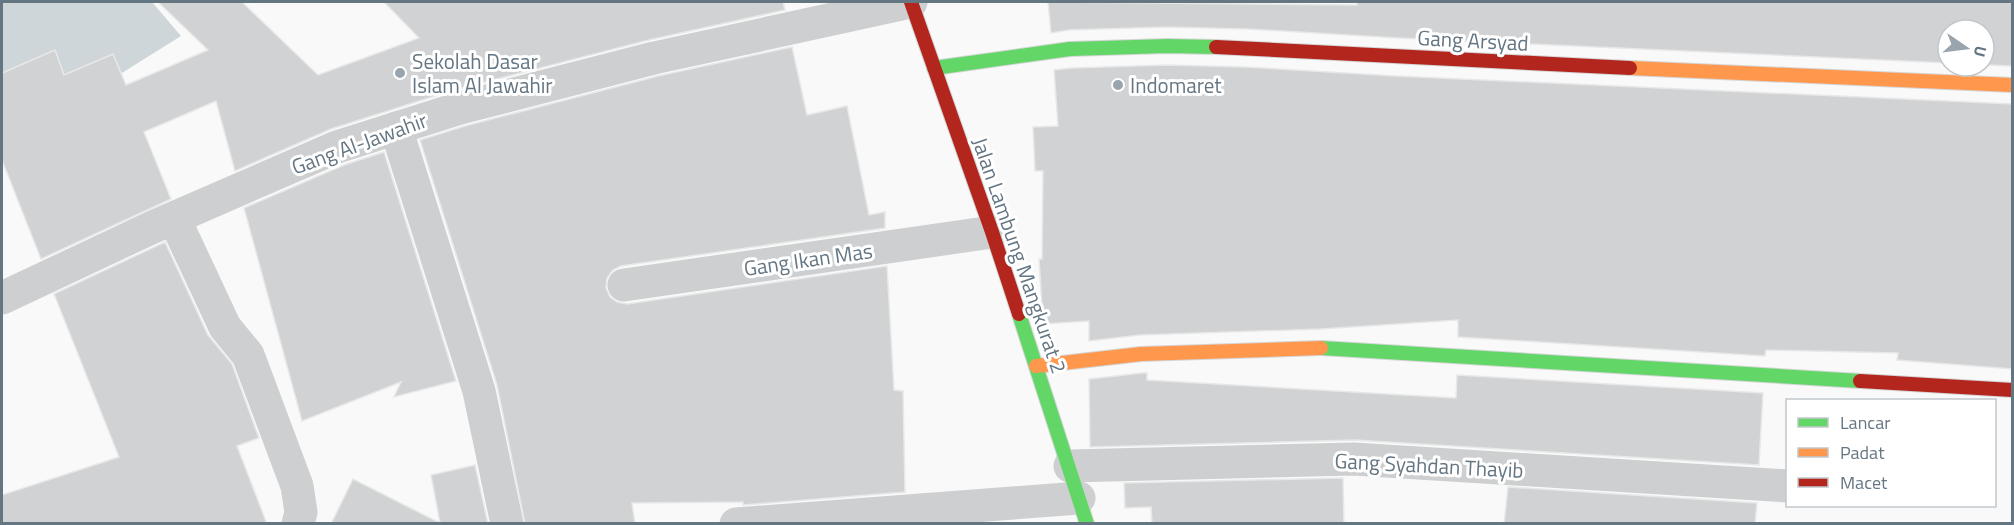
<svg xmlns="http://www.w3.org/2000/svg" width="2014" height="525" font-family="'Titillium Web',sans-serif">
	<style>
		.water { fill: #ced6d9 }
		.building { fill: #d0d2d3; stroke: #e8e8e8; stroke-width: 1.5 }
		.lines { fill: none; stroke-linecap: round; stroke-linejoin: round }
		.fast-casing { stroke: #d5d6d7; stroke-width: 16 }
		.slow-casing { stroke: #d5d6d7; stroke-width: 16 }
		.jam-casing { stroke: #d5d6d7; stroke-width: 16 }
		.street { stroke: #cecfd0; stroke-width: 33 }
		.fast { stroke: #63d668; stroke-width: 14 }
		.slow { stroke: #ff974d; stroke-width: 14 }
		.jam { stroke: #b3261e; stroke-width: 14 }
		.poi-dot { fill: #99a4ac; stroke: #fff; stroke-width: 2 }
		.labels { text-anchor: middle; dominant-baseline: central; stroke-width: 6; stroke-linejoin: round; paint-order: stroke }
		.street-label { font-size: 21px; fill: #657683; stroke: #fff }
		.poi-label { font-size: 21px; fill: #657683; stroke: #fff; text-anchor: start }
	</style>
	<rect width="100%" height="100%" fill="#f9f9f9"/>
	<polygon class="water" points="2,2 152,2 181,36 2,148"/>
	<g class="building">
		<polygon points="158,2 242,2 318,75 419,38 384,2 783,2 785,10 649,40 454,90 331,129 235,171 216,101 144,132 171,199 41,259 2,160 2,73 55,50 64,75 113,54 126,85 208,50"/>
		<polygon points="1048,2 1357,5 1357,2 2013,2 2013,66 1984,65 1984,30 1948,30 1948,63 1398,38 1247,29 1166,27 1069,30 1051,33"/>
		<polygon points="792,47 807,115 847,106 869,215 885,212 885,228 621,266 613,270 607,278 606,288 610,297 617,302 627,304 887,266 894,390 903,391 905,492 743,505 743,502 632,503 635,524 525,524 497,385 420,140 465,126 658,76"/>
		<polygon points="1167,65 1245,67 1396,76 2013,104 2013,369 1897,360 1898,353 1766,350 1765,356 1458,337 1458,320 1321,329 1140,335 1089,341 1089,321 1043,324 1039,259 1042,259 1043,171 1035,171 1033,127 1058,126 1054,70 1072,68"/>
		<polygon points="384,152 456,381 394,397 401,382 302,421 244,208 344,165"/>
		<polygon points="165,242 208,335 232,364 259,438 237,446 267,524 2,524 2,495 119,457 54,294"/>
		<polygon points="1142,373 1147,373 1147,380 1456,398 1457,375 1763,393 1759,465 1355,440 1090,447 1089,379"/>
		<polygon points="475,465 488,524 331,524 353,479 440,523 431,475"/>
		<polygon points="1343,478 1344,524 1152,524 1151,507 1125,508 1124,483"/>
		<polygon points="1508,487 1757,503 1755,524 1504,524"/>
	</g>
	<g class="lines">
		<g class="fast-casing">
			<g id="fast">
				<polyline points="934,68 1070,49 1167,46 1216,47"/>
				<polyline points="1019,314 1087,524"/>
				<polyline points="1321,348 1860,381"/>
			</g>
		</g>
		<g class="slow-casing">
			<g id="slow">
				<polyline points="1630,68 2012,85"/>
				<polyline points="1036,366 1141,354 1321,348"/>
			</g>
		</g>
		<g class="jam-casing">
			<g id="jam">
				<polyline points="911,2 992,232 1019,314"/>
				<polyline points="1216,47 1630,68"/>
				<polyline points="1860,381 2012,390"/>
			</g>
		</g>
		<g class="street">
			<polyline points="396,128 479,391 507,524"/>
			<polyline points="174,218 225,327 248,355 297,486 301,512 298,524"/>
			<polyline points="624,285 992,232"/>
			<polyline points="2,298 153,227 337,147 460,108 654,58 911,2"/>
			<polyline points="1070,466 1354,459 1788,486"/>
			<polyline points="736,524 1079,498"/>
		</g>
		<use href="#fast" class="fast"/>
		<use href="#slow" class="slow"/>
		<use href="#jam" class="jam"/>
	</g>
	<g class="poi-dot">
		<circle cx="400" cy="73" r="6"/>
		<circle cx="1118" cy="85" r="6"/>
	</g>
	<g class="labels">
		<g class="street-label">
			<text transform="translate(1473 40) rotate(3)">Gang Arsyad</text>
			<text transform="translate(359 143) rotate(-20)">Gang Al-Jawahir</text>
			<text transform="translate(1020 255) rotate(71)">Jalan Lambung Mangkurat 2</text>
			<text transform="translate(808 259) rotate(-8)">Gang Ikan Mas</text>
			<text transform="translate(1429 465) rotate(3)">Gang Syahdan Thayib</text>
		</g>
		<g class="poi-label">
			<text x="412" y="61">Sekolah Dasar<tspan x="412" dy="24">Islam Al Jawahir</tspan></text>
			<text x="1130" y="85">Indomaret</text>
		</g>
	</g>
	<rect width="2014" height="525" fill="none" stroke="#657683" stroke-width="6"/>
	<rect x="1786" y="399" width="210" height="108" fill="#ffffff" stroke="#c1c8cd" stroke-width="1.5"/>
	<rect x="1798" y="418" width="30" height="9" fill="#63d668" stroke="#c1c8cd" stroke-width="1.5"/>
	<text x="1840" y="429" font-size="18" fill="#657683">Lancar</text>
	<rect x="1798" y="448" width="30" height="9" fill="#ff974d" stroke="#c1c8cd" stroke-width="1.5"/>
	<text x="1840" y="459" font-size="18" fill="#657683">Padat</text>
	<rect x="1798" y="478" width="30" height="9" fill="#b3261e" stroke="#c1c8cd" stroke-width="1.5"/>
	<text x="1840" y="489" font-size="18" fill="#657683">Macet</text>
	<g transform="translate(1966 48) rotate(104)"><circle r="28" fill="#ffffff" stroke="#c1c8cd" stroke-width="1.5"/>
	<path d="M0-4.5L10 22L0 15L-10 22Z" fill="#99a4ac"/>
	<text y="-9" font-size="16" font-weight="bold" text-anchor="middle" fill="#657683">U</text>
	</g>
</svg>
